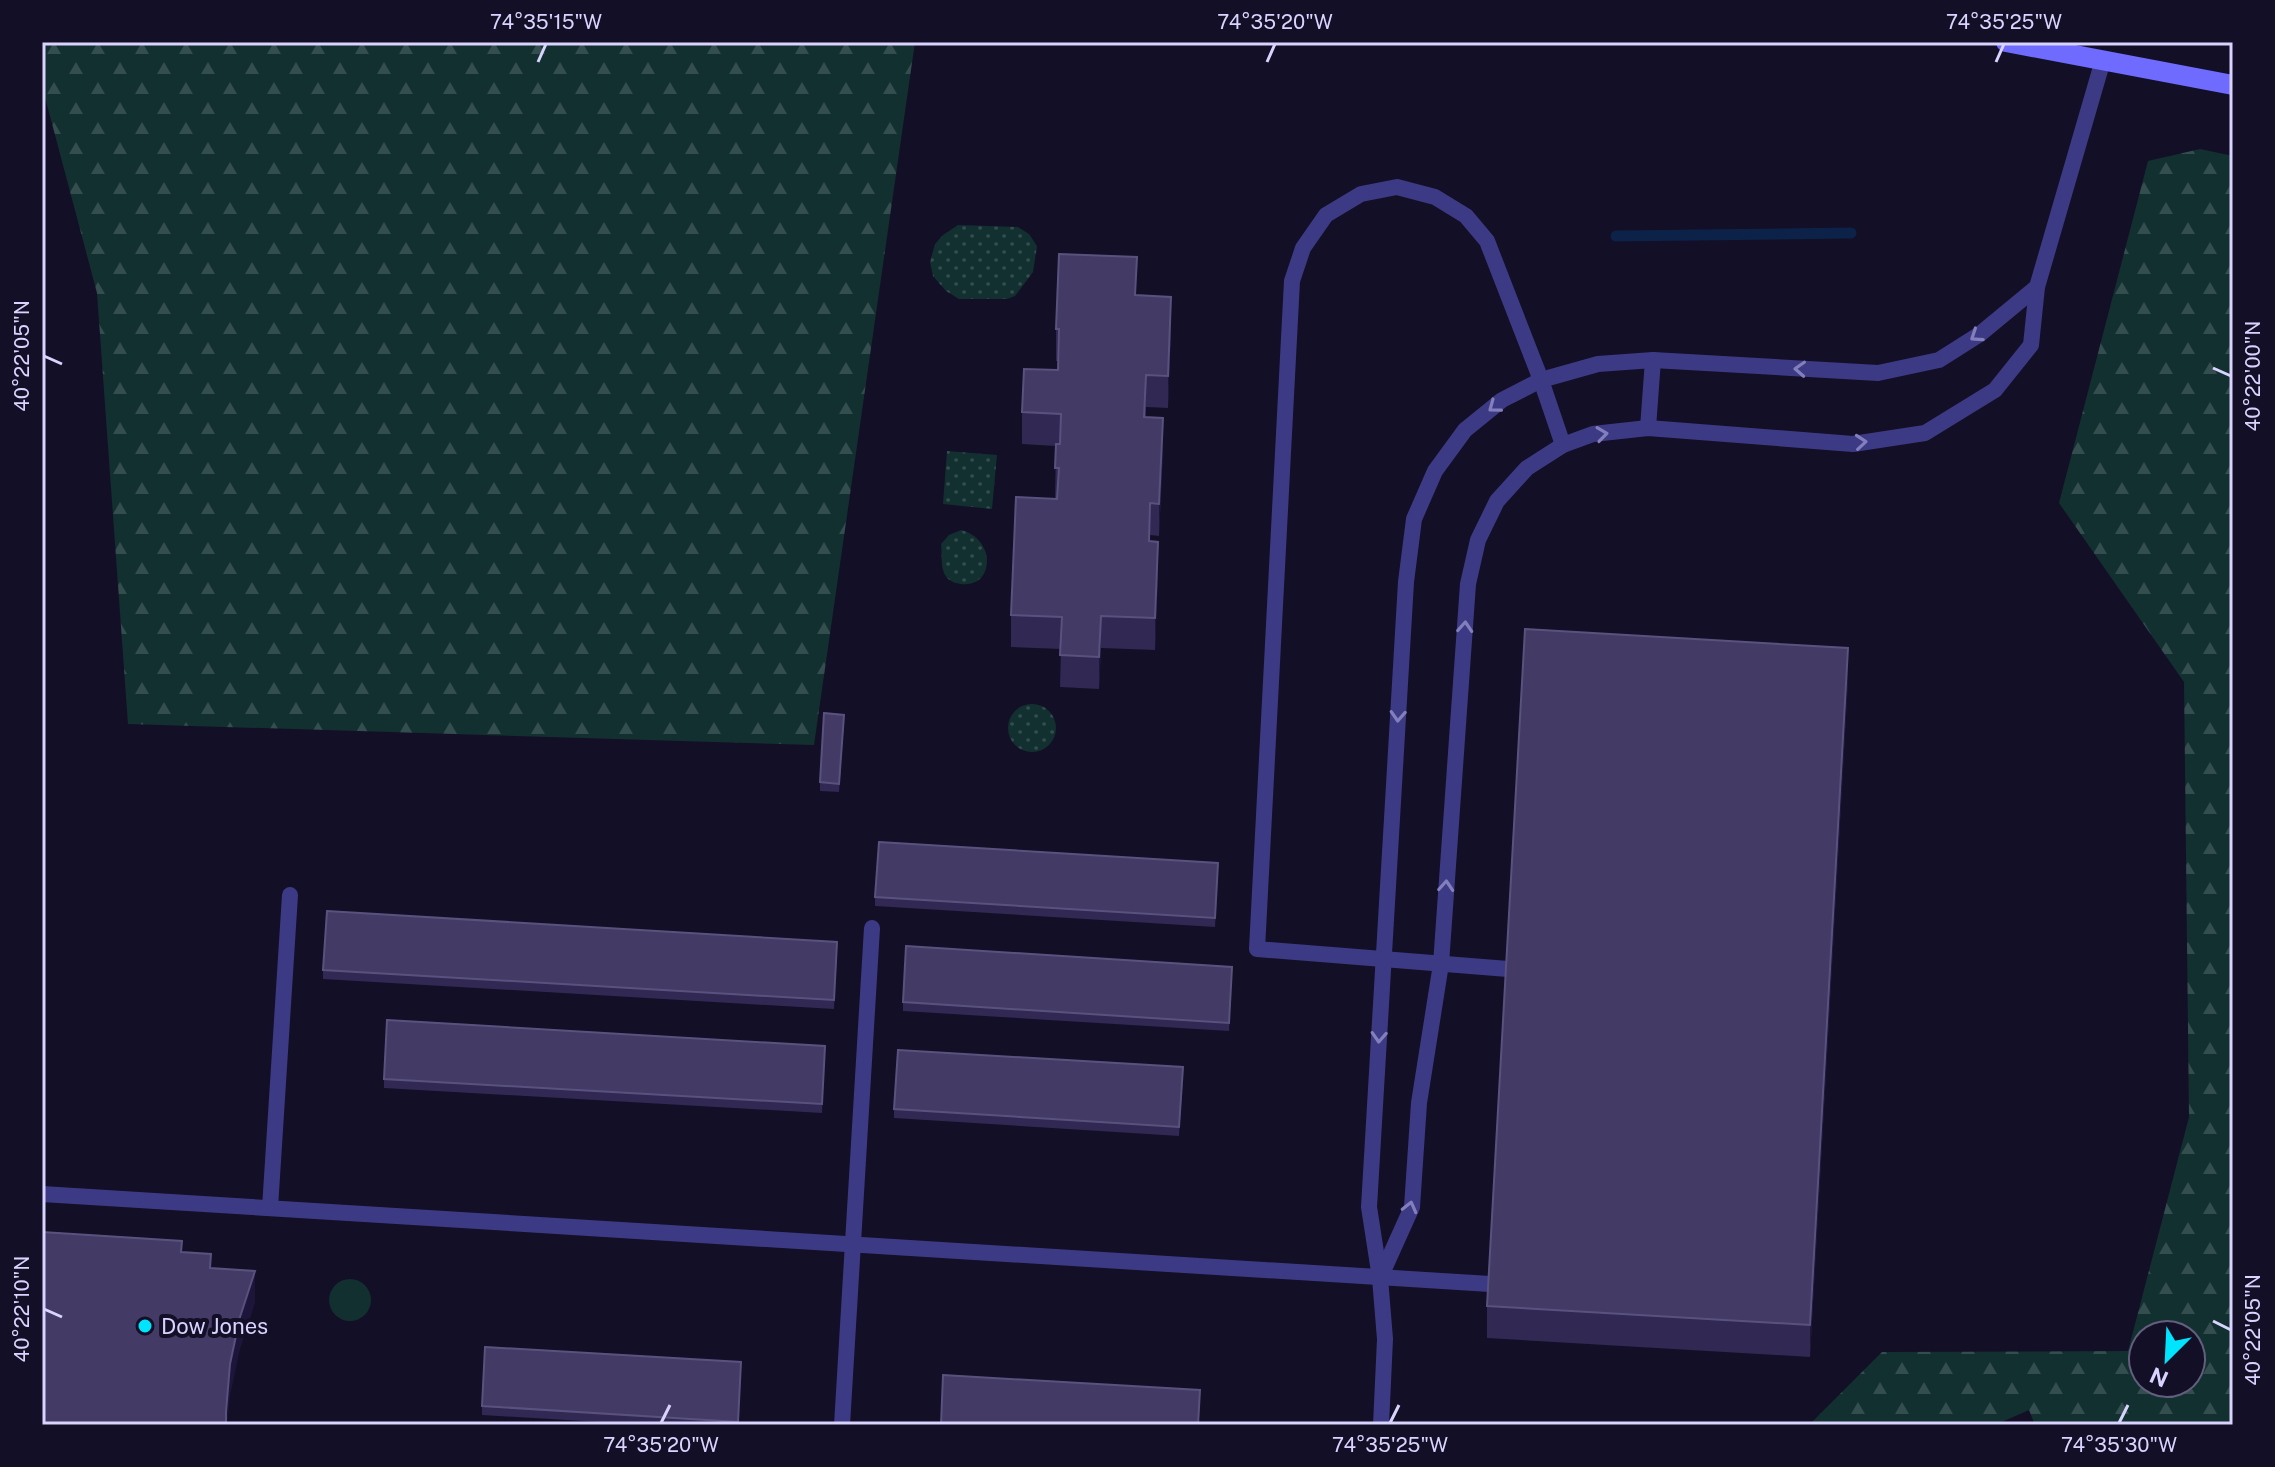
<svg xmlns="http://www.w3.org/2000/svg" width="2275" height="1467" font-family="'Public Sans',sans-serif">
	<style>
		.grass { fill: #12302f }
		.forest { fill: url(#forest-firs); fill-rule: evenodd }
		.park { fill: url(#park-dots) }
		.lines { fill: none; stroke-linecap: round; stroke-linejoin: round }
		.stream { stroke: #0c2248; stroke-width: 11 }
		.lane { stroke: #3d3a85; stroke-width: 16 }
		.secondary { stroke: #6f6bff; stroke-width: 20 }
		.wall { fill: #312854 }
		.shaded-wall { fill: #1d163a }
		.building { fill: #433a66; stroke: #5a527e; stroke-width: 2 }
		.oneway { stroke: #837fbc }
		.ticks { fill: none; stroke: #d9d4ff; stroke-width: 3 }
		.poi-dot { fill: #00e5ff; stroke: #130f26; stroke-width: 3 }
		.labels { text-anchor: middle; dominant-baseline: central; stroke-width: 8; stroke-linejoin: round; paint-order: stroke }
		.poi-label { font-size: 22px; fill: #d9d4ff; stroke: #130f26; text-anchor: start }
		.neatline { fill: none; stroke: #d9d4ff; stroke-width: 3 }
		.ticks-label { font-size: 20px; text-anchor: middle; fill: #d9d4ff }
	</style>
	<defs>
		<pattern id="forest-firs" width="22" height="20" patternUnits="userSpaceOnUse" patternTransform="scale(2)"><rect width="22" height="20" fill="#12302f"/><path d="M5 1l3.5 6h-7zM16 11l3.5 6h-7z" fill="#344d4e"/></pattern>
		<pattern id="park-dots" width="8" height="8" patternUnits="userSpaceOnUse" patternTransform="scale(2)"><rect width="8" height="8" fill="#12302f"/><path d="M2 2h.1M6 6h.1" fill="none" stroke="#344d4e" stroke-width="1.8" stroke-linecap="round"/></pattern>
	</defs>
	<rect width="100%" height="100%" fill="#130f26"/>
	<circle class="grass" cx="350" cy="1300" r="21"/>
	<g class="forest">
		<polygon points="42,42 915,42 814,745 128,724 97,293 42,86"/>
		<path d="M2200,149l33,7v1269h-198l-6,-15 -34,15h-186l73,-73 246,-1 61,-234 -5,-435 -125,-179 89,-342zM2143,1335h48v48h-48z"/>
	</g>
	<g class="park">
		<polygon points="958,225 1018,227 1029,234 1037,246 1033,272 1015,296 1007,299 959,299 946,291 933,276 930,262 935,244 943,235"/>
		<polygon points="947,451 997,455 992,509 943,504"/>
		<path d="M961,530c37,9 34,63 -5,53 -7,-2 -11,-6 -13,-13 -2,-8 -1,-18 -2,-26l8,-9z"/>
		<circle cx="1032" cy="728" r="24"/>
	</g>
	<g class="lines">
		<polyline class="stream" points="1616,236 1851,233"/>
		<g class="lane">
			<polyline points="1648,428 1653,360"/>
			<polyline points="1508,969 1257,949 1292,281 1303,248 1326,215 1361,194 1397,187 1435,197 1466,216 1487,241 1541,380 1563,445"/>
			<polyline points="42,1194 1490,1284"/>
			<polyline points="270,1208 290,895"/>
			<polyline points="1380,1278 1412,1207 1419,1103 1441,964 1468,584 1478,540 1497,501 1527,468 1563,445 1593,434 1648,428 1853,444 1925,433 1995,390 2031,345 2037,287 2103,60"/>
			<polyline points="842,1425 872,928"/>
			<polyline points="1381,1425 1385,1339 1380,1278 1369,1207 1406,582 1414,519 1435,471 1465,430 1502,400 1541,380 1598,364 1653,360 1878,373 1939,360 1980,334 2037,287"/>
		</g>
		<polyline class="secondary" points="2006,42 2233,85"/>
	</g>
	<g class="wall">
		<polygon points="1136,295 1171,329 1168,408 1146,407 1146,417 1163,450 1159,536 1150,535 1150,542 1158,574 1155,650 1101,648 1099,689 1060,687 1061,649 1011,647 1011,615 1055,499 1056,446 1022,444 1022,412 1058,370 1058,361 1056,361 1056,329"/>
		<polygon points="1848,680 1810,1357 1487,1338 1487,1306"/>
		<polygon points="844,723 839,792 820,791 820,782"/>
		<polygon points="1218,871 1215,927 875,906 875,897"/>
		<polygon points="837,951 834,1009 323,979 323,970"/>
		<polygon points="1232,967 1229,1031 903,1011 903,1002"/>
		<polygon points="825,1046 822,1113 384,1088 384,1079"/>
		<polygon points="1183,1076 1179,1136 894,1118 894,1109"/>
		<polygon points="741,1371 738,1425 651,1425 482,1415 482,1406"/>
	</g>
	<g class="shaded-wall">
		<polygon points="1171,297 1171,329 1168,408 1168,376"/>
		<polygon points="1163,418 1163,450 1159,536 1159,504"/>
		<polygon points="1158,542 1158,574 1155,650 1155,618"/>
		<polygon points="1101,616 1101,648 1099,689 1099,657"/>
		<polygon points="1848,648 1848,680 1810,1357 1810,1325"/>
		<polygon points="255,1271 255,1303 240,1349 230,1396 227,1425 226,1425 230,1364 240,1317"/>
	</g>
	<g class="building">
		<polygon points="1059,254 1137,257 1135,295 1171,297 1168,376 1146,375 1144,417 1163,418 1159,504 1150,503 1149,541 1158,542 1155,618 1101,616 1099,657 1060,655 1062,617 1011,615 1016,497 1057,499 1059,468 1055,468 1056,444 1060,444 1061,414 1022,412 1024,369 1058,370 1059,329 1056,329"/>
		<polygon points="1525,629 1848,648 1810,1325 1487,1306"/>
		<polygon points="824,713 844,715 839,784 820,782"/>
		<polygon points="879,842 1218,863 1215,918 875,897"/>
		<polygon points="327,911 837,942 834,1000 323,970"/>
		<polygon points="906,946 1232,967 1229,1023 903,1002"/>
		<polygon points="387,1020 825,1046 822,1104 384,1079"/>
		<polygon points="898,1050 1183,1067 1179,1127 894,1109"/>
		<polygon points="42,1232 182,1241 181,1252 211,1254 210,1268 255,1271 240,1317 230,1364 226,1412 226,1425 42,1425"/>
		<polygon points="485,1347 741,1362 738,1422 482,1406"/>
		<polygon points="943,1375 1200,1390 1198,1425 941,1425"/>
	</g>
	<defs><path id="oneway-chevron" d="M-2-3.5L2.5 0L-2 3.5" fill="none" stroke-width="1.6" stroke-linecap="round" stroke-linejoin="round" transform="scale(2)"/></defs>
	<g class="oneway">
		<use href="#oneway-chevron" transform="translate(1976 336) rotate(146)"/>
		<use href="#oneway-chevron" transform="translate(1800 369) rotate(-177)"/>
		<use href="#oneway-chevron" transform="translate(1494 407) rotate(143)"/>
		<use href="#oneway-chevron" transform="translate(1602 434) rotate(-8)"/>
		<use href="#oneway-chevron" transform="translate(1861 442) rotate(-5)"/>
		<use href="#oneway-chevron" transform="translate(1465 627) rotate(-86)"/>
		<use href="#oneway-chevron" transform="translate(1398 716) rotate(93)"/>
		<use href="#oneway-chevron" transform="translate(1446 886) rotate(-86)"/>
		<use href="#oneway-chevron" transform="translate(1379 1037) rotate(93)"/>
		<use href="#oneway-chevron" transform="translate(1410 1207) rotate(-76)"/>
	</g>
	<path class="ticks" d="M538,62l8,-18M1267,62l8,-18M1996,62l8,-18M44,356l18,8M2213,368l18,8M44,1309l18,8M2213,1321l18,9M661,1423l9,-18M1390,1423l9,-18M2119,1423l9,-18"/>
	<circle class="poi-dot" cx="145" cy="1326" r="8"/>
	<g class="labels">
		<g class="poi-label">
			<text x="161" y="1326">Dow Jones</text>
		</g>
	</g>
	<rect width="2275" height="1467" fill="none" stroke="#130f26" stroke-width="88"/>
	<g transform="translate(2167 1359) rotate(204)"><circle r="38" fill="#130f26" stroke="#625e7d" stroke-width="2"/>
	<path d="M0-6L14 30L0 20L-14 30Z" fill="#00e5ff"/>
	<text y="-12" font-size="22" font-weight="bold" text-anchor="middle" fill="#d9d4ff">N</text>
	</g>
	<rect x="44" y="44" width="2187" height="1379" class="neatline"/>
	<g class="ticks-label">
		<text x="546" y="29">74°35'15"W</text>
		<text x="1275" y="29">74°35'20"W</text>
		<text x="2004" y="29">74°35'25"W</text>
		<text transform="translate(22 356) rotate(-90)" y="7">40°22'05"N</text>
		<text transform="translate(2253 376) rotate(-90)" y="7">40°22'00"N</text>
		<text transform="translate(22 1309) rotate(-90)" y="7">40°22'10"N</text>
		<text transform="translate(2253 1330) rotate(-90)" y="7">40°22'05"N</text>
		<text x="661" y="1452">74°35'20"W</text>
		<text x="1390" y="1452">74°35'25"W</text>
		<text x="2119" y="1452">74°35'30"W</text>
	</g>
</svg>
